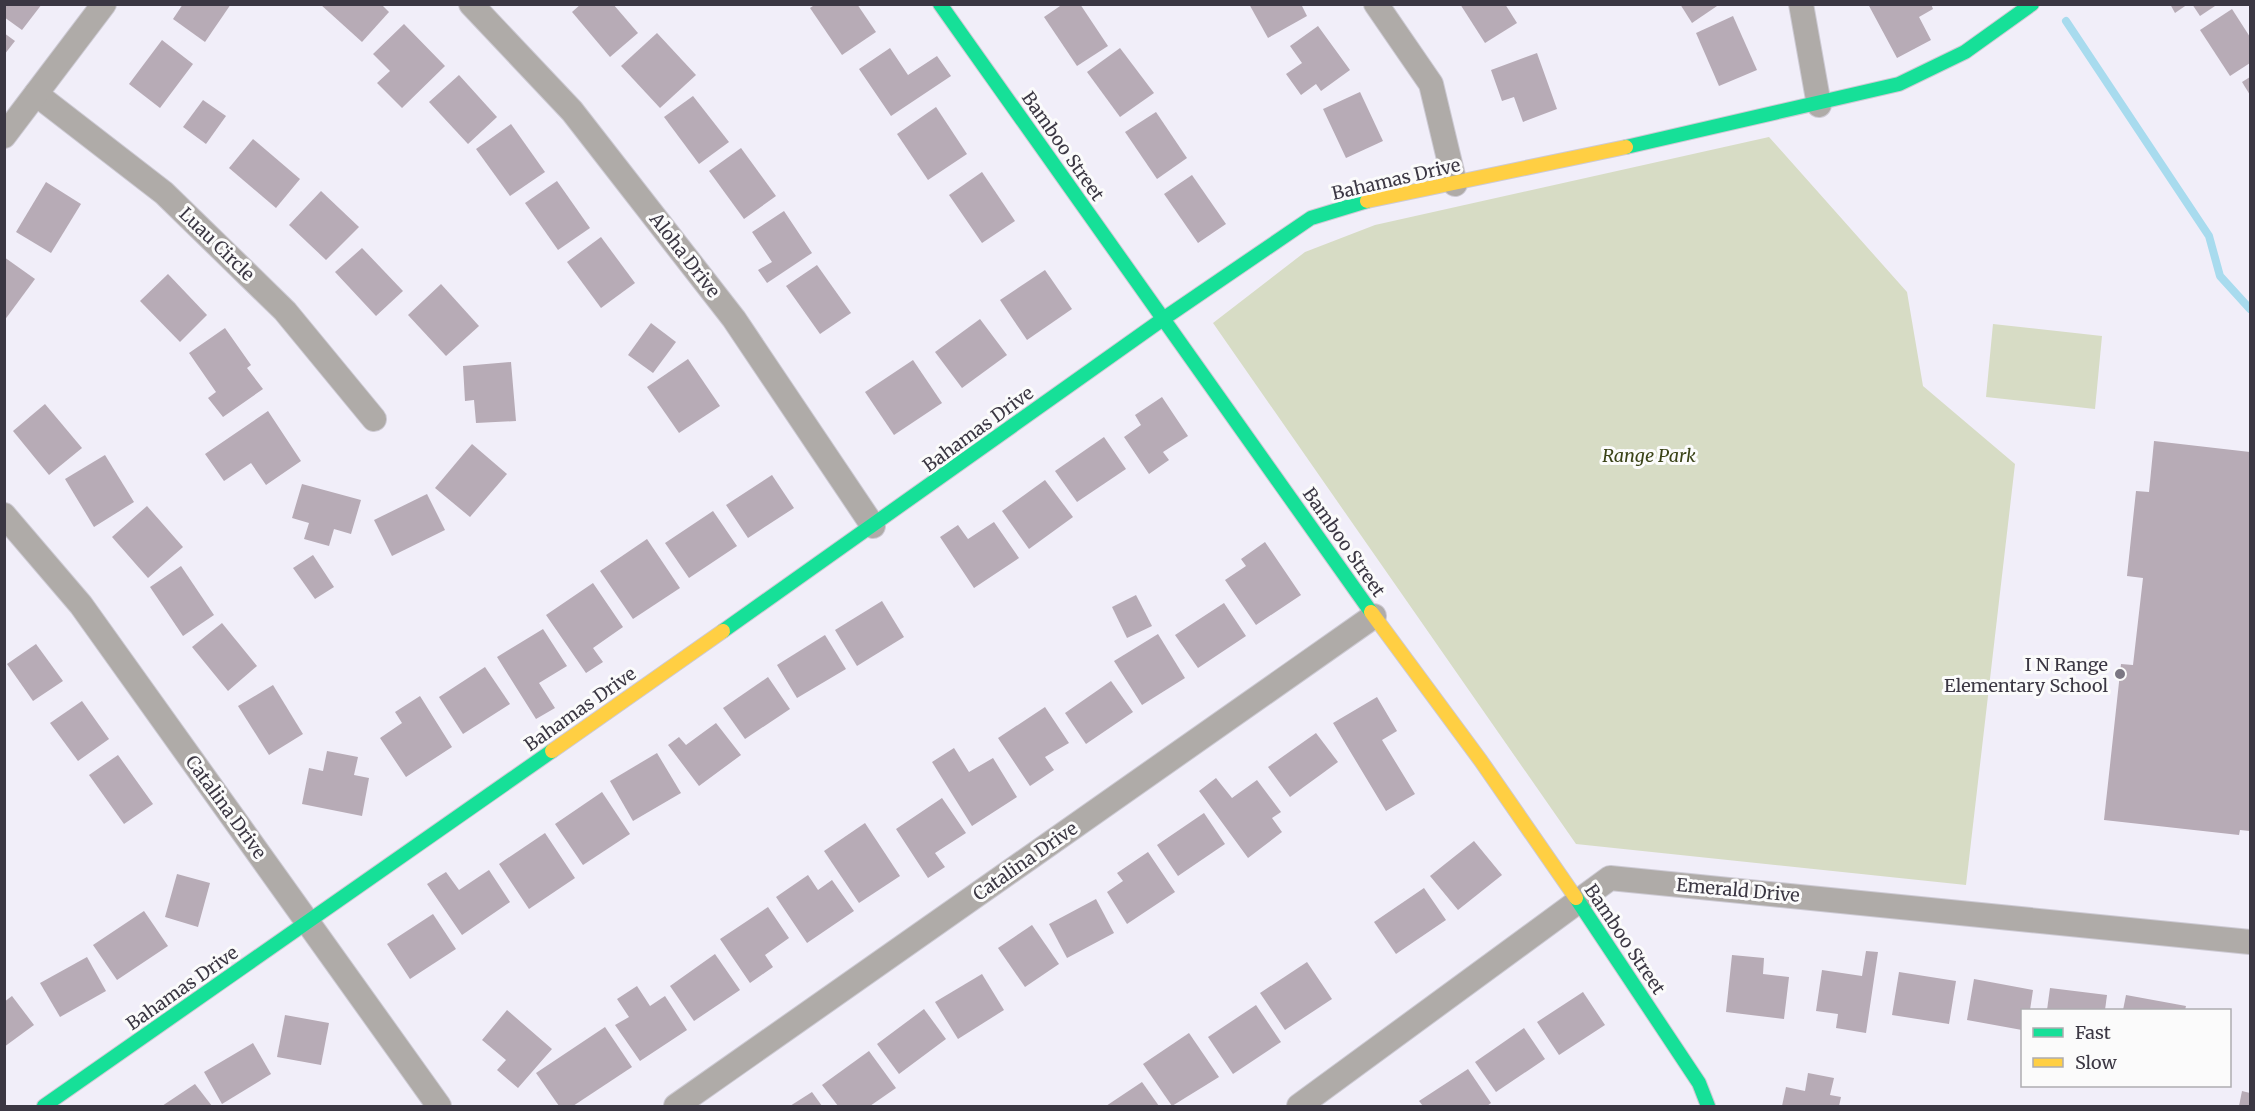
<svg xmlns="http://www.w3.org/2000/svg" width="2255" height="1111" font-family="Merriweather,serif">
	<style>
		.green { fill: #d7dcc5 }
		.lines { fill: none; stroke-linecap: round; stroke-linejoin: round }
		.stream { stroke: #a8dbee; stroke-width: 8 }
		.building { fill: #b7abb6 }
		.street-casing { stroke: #cdcad4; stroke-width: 26 }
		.fast-casing { stroke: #cdcad4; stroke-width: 16 }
		.slow-casing { stroke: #cdcad4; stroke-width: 16 }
		.street { stroke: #afaba8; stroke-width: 24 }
		.fast { stroke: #16e098; stroke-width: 14 }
		.slow { stroke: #ffcf43; stroke-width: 14 }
		.poi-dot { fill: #7b7783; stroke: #fbfbfb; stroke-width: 2 }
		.labels { text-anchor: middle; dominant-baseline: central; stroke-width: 6; stroke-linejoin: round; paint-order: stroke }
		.street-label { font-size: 18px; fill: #3b3743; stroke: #fbfbfb }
		.park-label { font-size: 18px; font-style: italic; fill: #3a4317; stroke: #fbfbfb }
		.poi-label { font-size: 18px; fill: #3b3743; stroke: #fbfbfb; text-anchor: end }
	</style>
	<rect width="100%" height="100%" fill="#f1eef9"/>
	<g class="green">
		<polygon points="1769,137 1907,292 1923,386 2015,464 1966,885 1576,844 1213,323 1305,252 1375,225"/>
		<polygon points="1993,324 2102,336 2095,409 1986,397"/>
	</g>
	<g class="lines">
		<polyline class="stream" points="2066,21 2209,236 2220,276 2250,309"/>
	</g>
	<g class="building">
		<polygon points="4,4 42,4 22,30 4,17"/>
		<polygon points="183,4 231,4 205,42 173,19"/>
		<polygon points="320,4 381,4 389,12 362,42"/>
		<polygon points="581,4 613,4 638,33 610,57 572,12"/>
		<polygon points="816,4 857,4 876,32 842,55 810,8"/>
		<polygon points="1063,4 1080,4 1108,46 1077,66 1044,17"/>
		<polygon points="1249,4 1301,4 1307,16 1268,38"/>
		<polygon points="1460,4 1505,4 1517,23 1485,43"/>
		<polygon points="1680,4 1720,4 1692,23"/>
		<polygon points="1868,4 1931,4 1933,9 1919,17 1931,40 1897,58"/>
		<polygon points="2170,4 2188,4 2175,13"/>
		<polygon points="2192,4 2218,4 2200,16"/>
		<polygon points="2232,9 2250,37 2250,63 2230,76 2200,30"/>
		<polygon points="1733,16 1757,70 1719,86 1696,33"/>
		<polygon points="404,24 445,66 402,108 377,83 390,71 373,54"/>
		<polygon points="1318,26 1350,70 1321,91 1316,84 1301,95 1286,74 1302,63 1290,46"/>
		<polygon points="4,33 15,41 4,55"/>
		<polygon points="657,33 696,75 660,108 621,66"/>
		<polygon points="162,40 193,64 160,108 129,84"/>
		<polygon points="890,48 908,75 937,56 951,76 891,116 859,69"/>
		<polygon points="1120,48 1154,93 1120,117 1087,72"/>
		<polygon points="1537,53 1557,109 1523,122 1514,97 1502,101 1491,70"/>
		<polygon points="459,75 497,117 468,144 429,102"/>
		<polygon points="2250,77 2250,95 2242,82"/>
		<polygon points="1360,92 1383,141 1346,158 1323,109"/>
		<polygon points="693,96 729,142 699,164 664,117"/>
		<polygon points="203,100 226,116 206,144 183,127"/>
		<polygon points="936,107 967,154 928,180 897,134"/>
		<polygon points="1156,112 1187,158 1157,179 1125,132"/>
		<polygon points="511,124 545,172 510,196 476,149"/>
		<polygon points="253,139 300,179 276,208 229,168"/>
		<polygon points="741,148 776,196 744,219 709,171"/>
		<polygon points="982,172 1015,221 982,243 949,195"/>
		<polygon points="1192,175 1226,224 1198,243 1164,194"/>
		<polygon points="557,181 590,228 558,250 525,203"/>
		<polygon points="46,182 81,204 51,253 16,232"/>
		<polygon points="321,191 359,227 326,260 289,225"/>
		<polygon points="784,211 812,253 767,283 758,270 772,262 752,232"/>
		<polygon points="601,237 635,283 601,308 567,262"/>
		<polygon points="362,248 403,291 376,316 335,272"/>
		<polygon points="4,257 35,279 4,321"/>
		<polygon points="817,265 851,313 820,334 786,286"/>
		<polygon points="1045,270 1072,309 1027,340 1000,300"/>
		<polygon points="168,274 207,315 180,342 140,301"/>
		<polygon points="441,284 479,326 446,356 408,315"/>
		<polygon points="980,319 1007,355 962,388 935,352"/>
		<polygon points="651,323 676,342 653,373 628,355"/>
		<polygon points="225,328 251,365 247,368 263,389 223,417 208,398 216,392 189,353"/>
		<polygon points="688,359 720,406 679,433 647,387"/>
		<polygon points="913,360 942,403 894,435 865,392"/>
		<polygon points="511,362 516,421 476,423 474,400 465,401 463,366"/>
		<polygon points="1162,397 1188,436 1163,452 1169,460 1149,474 1124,437 1141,425 1135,415"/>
		<polygon points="45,404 82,448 49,475 13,431"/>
		<polygon points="268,411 301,461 266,485 251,463 224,481 205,454"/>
		<polygon points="1104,437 1126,469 1077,502 1055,471"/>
		<polygon points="2154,441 2250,452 2250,831 2240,830 2239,835 2104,820 2121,664 2133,665 2143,578 2127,576 2136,491 2149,492"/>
		<polygon points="472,444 507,474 470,517 435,488"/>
		<polygon points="105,455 134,502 94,527 65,479"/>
		<polygon points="772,475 794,508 748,538 726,505"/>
		<polygon points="1045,480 1073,517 1029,549 1002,511"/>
		<polygon points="302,484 361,500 351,534 334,529 329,546 304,539 309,523 292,518"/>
		<polygon points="427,494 445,530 392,556 374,520"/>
		<polygon points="147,506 183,547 148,578 112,537"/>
		<polygon points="713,511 737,546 689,578 665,543"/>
		<polygon points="994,522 1019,558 974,588 940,537 958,525 968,539"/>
		<polygon points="647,539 680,588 633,619 600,571"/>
		<polygon points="1265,542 1301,595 1256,625 1225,580 1246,566 1241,559"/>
		<polygon points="313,555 334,587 315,599 293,568"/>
		<polygon points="181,566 214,615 183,636 150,587"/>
		<polygon points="593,583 623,627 593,648 603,662 586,673 546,615"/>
		<polygon points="1136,595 1152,626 1127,638 1112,607"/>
		<polygon points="882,601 904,637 857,666 835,630"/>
		<polygon points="1224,603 1246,636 1198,668 1175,635"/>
		<polygon points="222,623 257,666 228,691 192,647"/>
		<polygon points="543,629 567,666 539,683 555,708 536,719 497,657"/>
		<polygon points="1158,634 1185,678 1142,705 1114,661"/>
		<polygon points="825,635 846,669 797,698 777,665"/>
		<polygon points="36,644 63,681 33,701 7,664"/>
		<polygon points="485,667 510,704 463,734 439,697"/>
		<polygon points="768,677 790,709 745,739 723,708"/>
		<polygon points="1111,681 1133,712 1086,744 1065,713"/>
		<polygon points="273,685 303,734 269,755 238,706"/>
		<polygon points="420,696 452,747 406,777 380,738 402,723 395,712"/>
		<polygon points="1377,697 1397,731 1382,740 1415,794 1386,811 1333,723"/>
		<polygon points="82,701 109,739 78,761 50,723"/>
		<polygon points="1045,707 1069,743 1045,757 1054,770 1030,786 998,738"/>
		<polygon points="716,723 741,755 699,786 668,745 679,737 686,745"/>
		<polygon points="1316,733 1338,762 1290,797 1268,767"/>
		<polygon points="954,748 969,772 993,758 1017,797 972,826 932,762"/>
		<polygon points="327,751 358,757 354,775 369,778 362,816 302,804 309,768 323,771"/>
		<polygon points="657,753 681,793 633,821 610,781"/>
		<polygon points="118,755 153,804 124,824 89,775"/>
		<polygon points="1216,778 1232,798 1257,780 1281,812 1272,818 1282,832 1248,858 1199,791"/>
		<polygon points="602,792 630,834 583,865 555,824"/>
		<polygon points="942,798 966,833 935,853 945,867 928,878 896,829"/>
		<polygon points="1204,813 1225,844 1178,876 1157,845"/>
		<polygon points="865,823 900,876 859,903 824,851"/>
		<polygon points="545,833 575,878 529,909 499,864"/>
		<polygon points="1474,841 1502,875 1458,910 1430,876"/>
		<polygon points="1148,852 1175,892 1127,924 1107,892 1123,881 1117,873"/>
		<polygon points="489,870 510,902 462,935 427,884 446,872 459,890"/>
		<polygon points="177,874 210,883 198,927 165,917"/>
		<polygon points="808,875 818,890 832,880 854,911 807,943 776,897"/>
		<polygon points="1424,888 1446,920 1396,954 1374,922"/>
		<polygon points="1096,899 1114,933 1067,958 1049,924"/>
		<polygon points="768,907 789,938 765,955 773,967 750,983 720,939"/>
		<polygon points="144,911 168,946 117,980 93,945"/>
		<polygon points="433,914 456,949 410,979 387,944"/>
		<polygon points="1032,925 1059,964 1025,987 998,948"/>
		<polygon points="1866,951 1878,952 1866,1033 1836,1028 1838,1014 1816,1011 1822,970 1862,976"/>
		<polygon points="715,954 740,990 694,1021 670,986"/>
		<polygon points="1732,955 1764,958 1763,974 1789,977 1784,1019 1726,1012"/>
		<polygon points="87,957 106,991 60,1017 40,983"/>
		<polygon points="1307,962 1332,999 1285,1030 1260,993"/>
		<polygon points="1899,972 1956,981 1949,1024 1892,1015"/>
		<polygon points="982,974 1004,1010 958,1039 935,1002"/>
		<polygon points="1974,979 2033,990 2030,1010 2022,1010 2022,1030 1967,1020"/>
		<polygon points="637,986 650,1006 665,996 687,1030 640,1061 615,1025 629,1017 617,999"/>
		<polygon points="2050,988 2107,995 2105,1010 2047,1010"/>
		<polygon points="1583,992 1605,1025 1559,1055 1537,1022"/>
		<polygon points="2126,995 2186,1006 2185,1010 2123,1010"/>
		<polygon points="12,996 34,1025 4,1047 4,1002"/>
		<polygon points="1256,1005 1281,1042 1233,1074 1208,1037"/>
		<polygon points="924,1009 946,1039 899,1074 877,1044"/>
		<polygon points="507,1010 552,1049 518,1088 497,1070 506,1060 482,1040"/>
		<polygon points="285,1015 329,1023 321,1065 277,1057"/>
		<polygon points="605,1027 632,1067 573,1106 559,1106 536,1073"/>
		<polygon points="1524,1028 1545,1059 1496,1092 1475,1062"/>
		<polygon points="1189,1033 1219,1077 1172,1106 1143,1064"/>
		<polygon points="253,1043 271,1074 222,1104 204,1072"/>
		<polygon points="869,1051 896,1088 870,1106 838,1106 822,1085"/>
		<polygon points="1468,1069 1491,1103 1487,1106 1423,1106 1419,1101"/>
		<polygon points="1808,1073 1834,1078 1830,1095 1841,1097 1839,1106 1782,1106 1786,1087 1805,1091"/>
		<polygon points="1142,1082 1159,1106 1106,1106"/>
		<polygon points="195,1084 212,1106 162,1106"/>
		<polygon points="2242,1091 2250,1093 2250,1106 2239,1106"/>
		<polygon points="812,1092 822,1106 790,1106"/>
	</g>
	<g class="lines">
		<g class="street-casing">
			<g id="street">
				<polyline points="471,4 572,111 734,319 873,526"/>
				<polyline points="1376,4 1431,84 1455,184"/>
				<polyline points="1801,4 1819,105"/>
				<polyline points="36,94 164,193 285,311 374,419"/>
				<polyline points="4,136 104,4"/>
				<polyline points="4,515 81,605 439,1106"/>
				<polyline points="676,1106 1374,616"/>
				<polyline points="1299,1106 1610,878 2250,942"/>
			</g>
		</g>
		<g class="fast-casing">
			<g id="fast">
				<polyline points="940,4 1371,612"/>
				<polyline points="1626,147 1899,84 1965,52 2032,4"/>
				<polyline points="723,631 1163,319 1311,218 1367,201"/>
				<polyline points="1576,898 1699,1083 1708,1106"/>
				<polyline points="44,1106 552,751"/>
			</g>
		</g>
		<g class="slow-casing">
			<g id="slow">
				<polyline points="1367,201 1626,147"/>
				<polyline points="1371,612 1481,761 1576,898"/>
				<polyline points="552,751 723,631"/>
			</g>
		</g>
		<use href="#street" class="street"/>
		<use href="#fast" class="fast"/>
		<use href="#slow" class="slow"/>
	</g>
	<circle class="poi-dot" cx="2120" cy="674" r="6"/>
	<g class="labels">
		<g class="street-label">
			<text transform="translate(1063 146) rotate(55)">Bamboo Street</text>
			<text transform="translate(1396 179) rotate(-13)">Bahamas Drive</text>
			<text transform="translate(217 244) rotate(44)">Luau Circle</text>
			<text transform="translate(685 255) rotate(52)">Aloha Drive</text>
			<text transform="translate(978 429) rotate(-36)">Bahamas Drive</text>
			<text transform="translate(1344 542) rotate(55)">Bamboo Street</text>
			<text transform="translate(580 709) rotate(-35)">Bahamas Drive</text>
			<text transform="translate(226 807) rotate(54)">Catalina Drive</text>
			<text transform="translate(1025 861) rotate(-35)">Catalina Drive</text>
			<text transform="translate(1738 890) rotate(5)">Emerald Drive</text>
			<text transform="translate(1625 939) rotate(56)">Bamboo Street</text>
			<text transform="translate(182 988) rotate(-35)">Bahamas Drive</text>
		</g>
		<g class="park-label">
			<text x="1649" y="455">Range Park</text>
		</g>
		<g class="poi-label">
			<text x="2108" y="664">I N Range<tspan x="2108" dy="21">Elementary School</tspan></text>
		</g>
	</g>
	<rect width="2255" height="1111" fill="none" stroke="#3b3743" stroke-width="12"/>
	<rect x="2021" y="1009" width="210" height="78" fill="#fbfbfb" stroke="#aeadb1" stroke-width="1.5"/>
	<rect x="2033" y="1028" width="30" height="9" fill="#16e098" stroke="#aeadb1" stroke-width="1.5"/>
	<text x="2075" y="1039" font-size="18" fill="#3b3743">Fast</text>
	<rect x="2033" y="1058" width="30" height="9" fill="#ffcf43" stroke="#aeadb1" stroke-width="1.5"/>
	<text x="2075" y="1069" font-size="18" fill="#3b3743">Slow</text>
</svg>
